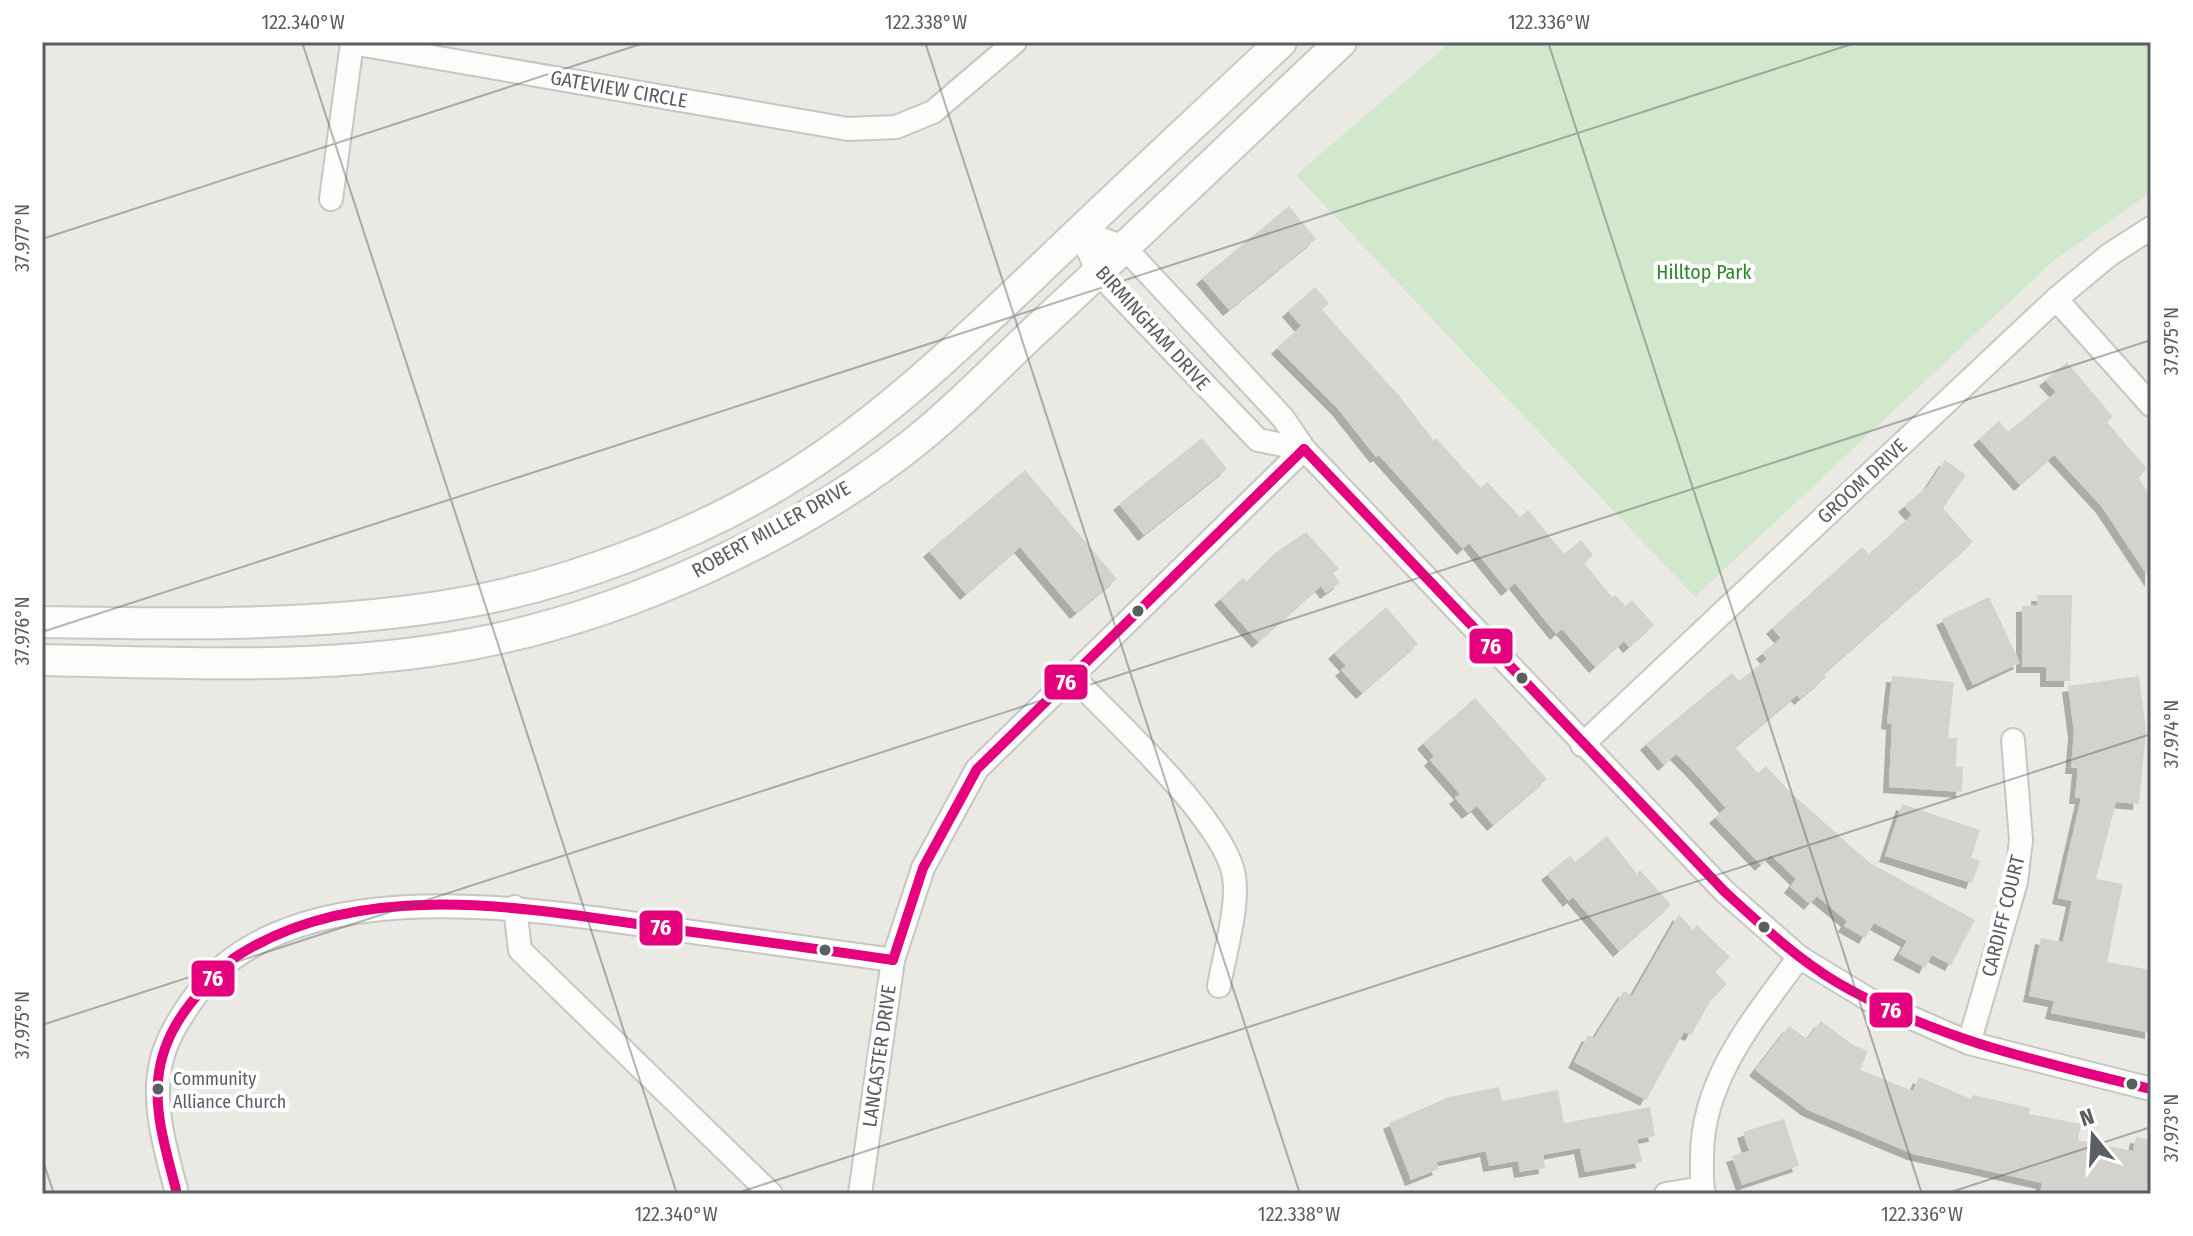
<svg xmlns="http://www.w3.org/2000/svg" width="2193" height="1236" font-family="'Fira Sans Condensed',sans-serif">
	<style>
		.green { fill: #d1e8cd }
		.building { fill: #d3d2ce; filter: url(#shadow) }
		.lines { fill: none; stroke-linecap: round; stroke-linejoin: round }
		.minor-casing { stroke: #c6c6c4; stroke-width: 26 }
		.secondary-casing { stroke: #c7c8c7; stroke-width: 34 }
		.minor { stroke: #fcfcfb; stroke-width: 22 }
		.secondary { stroke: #fcfcfb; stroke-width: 30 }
		.bus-1-casing { stroke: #fff; stroke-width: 16 }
		.bus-1 { stroke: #e5007d; stroke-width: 10 }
		.ticks { fill: none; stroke: #595e62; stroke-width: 2; stroke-opacity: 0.45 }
		.bus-dot { fill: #595e62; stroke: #fff; stroke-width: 3 }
		.labels { text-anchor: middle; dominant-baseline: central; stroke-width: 8; stroke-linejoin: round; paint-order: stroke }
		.bus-label { font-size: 18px; fill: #595e62; stroke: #fff; text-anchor: start }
		.street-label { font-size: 20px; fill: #595e62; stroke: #fff }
		.park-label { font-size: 20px; fill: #2f8430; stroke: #fff }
		.line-badge { stroke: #fff; stroke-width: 3 }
		.badge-label { font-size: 22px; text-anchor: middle; font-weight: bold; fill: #fff }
		.neatline { fill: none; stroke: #595e62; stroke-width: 3 }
		.ticks-label { font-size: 20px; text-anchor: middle; fill: #595e62 }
	</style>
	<defs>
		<filter id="shadow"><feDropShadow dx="-6" dy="6" stdDeviation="0" flood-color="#0004"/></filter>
	</defs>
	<rect width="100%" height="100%" fill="#eae9e3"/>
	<polygon class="green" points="1451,42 2151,42 2151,192 2052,262 1695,597 1296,175"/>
	<g class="building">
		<polygon points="1289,206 1316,239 1229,310 1202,278"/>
		<polygon points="1315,287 1329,303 1322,310 1401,398 1434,441 1436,438 1481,488 1487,482 1520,517 1528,510 1564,554 1581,540 1593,555 1584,563 1612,597 1615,595 1625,606 1632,600 1654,625 1629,647 1624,641 1595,667 1562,629 1556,634 1515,583 1507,590 1469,543 1463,549 1379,455 1376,457 1338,409 1277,348 1301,326 1288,311"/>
		<polygon points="2067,362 2113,417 2107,422 2147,469 2138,477 2151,497 2151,581 2102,507 2054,455 2020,485 1979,439 1999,421 2008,432 2056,392 2045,380"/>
		<polygon points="1202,438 1227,469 1144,535 1119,504"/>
		<polygon points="1945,460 1966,475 1943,508 1973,542 1824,674 1826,677 1800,699 1797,695 1735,747 1758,773 1766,766 1792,794 1870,863 1975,920 1951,965 1932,955 1925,968 1899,954 1907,941 1874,923 1865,938 1844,926 1847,921 1817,896 1810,904 1790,887 1796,879 1771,855 1761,865 1715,817 1726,808 1692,770 1676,754 1664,765 1646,744 1732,673 1739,681 1767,659 1762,653 1781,638 1772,628 1862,547 1869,554 1912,515 1904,506 1927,487"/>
		<polygon points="1025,470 1117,579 1076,613 1020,547 966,594 929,551"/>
		<polygon points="1306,532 1339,569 1333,573 1340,583 1326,593 1321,586 1258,642 1220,599 1243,578 1247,582 1275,553"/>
		<polygon points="2037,595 2072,595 2070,681 2046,681 2046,667 2022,667 2022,606 2037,605"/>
		<polygon points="1989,597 2020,663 1973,685 1942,619"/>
		<polygon points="1386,607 1418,644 1362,693 1341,670 1346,666 1334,653"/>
		<polygon points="1892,676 1954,682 1948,738 1957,738 1956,767 1963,767 1962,792 1889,787 1892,724 1887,723"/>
		<polygon points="2139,676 2146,730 2139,804 2116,802 2096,879 2123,884 2107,962 2151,970 2151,1033 2051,1013 2054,1001 2029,996 2041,938 2063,942 2072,901 2058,898 2081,798 2075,798 2078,768 2071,768 2074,732 2068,686"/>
		<polygon points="1475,698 1547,779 1493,825 1477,806 1468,813 1455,798 1460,794 1430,760 1434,756 1423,743"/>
		<polygon points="1902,804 1980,830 1971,858 1980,861 1972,883 1885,856"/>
		<polygon points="1607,836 1637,874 1640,870 1671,905 1619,951 1573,897 1569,901 1547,874 1570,856 1575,862"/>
		<polygon points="1679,914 1693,930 1697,925 1730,957 1715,972 1727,984 1711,1000 1691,1035 1684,1032 1646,1100 1574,1062 1588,1035 1594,1038 1624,991 1632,996"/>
		<polygon points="1821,1021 1853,1045 1868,1051 1860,1070 1913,1091 1919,1077 1971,1099 1973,1095 2030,1108 2029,1114 2081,1124 2078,1140 2133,1151 2136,1137 2151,1140 2148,1194 2040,1194 2042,1183 1913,1154 1808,1110 1755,1070 1789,1026 1807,1039"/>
		<polygon points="1499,1087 1502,1101 1558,1090 1564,1123 1650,1107 1655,1136 1637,1139 1642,1162 1585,1172 1580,1148 1543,1155 1545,1168 1520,1172 1518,1161 1489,1166 1486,1151 1436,1162 1439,1169 1411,1180 1389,1123 1449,1097"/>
		<polygon points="1784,1119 1799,1166 1742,1185 1732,1156 1749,1151 1743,1132"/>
	</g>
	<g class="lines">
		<g class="minor-casing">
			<g id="minor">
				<polyline points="331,199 352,43 848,129 896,127 933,112 1015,42"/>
				<polyline points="1080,231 1124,247 1283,418 1304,449 1724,891 1799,957 1868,999 1969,1043 2151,1089"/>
				<polyline points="1080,231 1098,273 1258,440 1304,449"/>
				<polyline points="2056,299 2151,405"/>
				<path d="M1072,676c42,44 153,145 162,200 5,30 -10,80 -15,110"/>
				<polyline points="1582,745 2056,299 2109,255 2151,228"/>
				<polyline points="515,907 520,950 771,1194"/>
				<polyline points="1969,1043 2016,882 2021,840 2013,740"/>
				<path d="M177,1194c-10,-41 -26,-88 -16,-131 5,-24 19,-45 32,-64 94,-133 340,-90 478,-70 74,10 148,20 222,31"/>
				<polyline points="860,1194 893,960 923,868 977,769 1304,449"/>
				<polyline points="1666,1194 1702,1188"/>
				<path d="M1704,1194c-3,-11 -2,-25 -2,-37 0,-79 53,-139 97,-200"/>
			</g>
		</g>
		<g class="secondary-casing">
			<g id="secondary">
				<path d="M42,622c135,2 268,5 402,-16 118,-18 254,-69 355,-134 95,-61 175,-140 257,-218 74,-71 150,-141 225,-212"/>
				<path d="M42,660c144,3 288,11 430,-16 152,-29 323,-106 444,-203 43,-34 82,-76 122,-113 102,-94 202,-191 303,-286"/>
			</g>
		</g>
		<use href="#minor" class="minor"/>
		<use href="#secondary" class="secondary"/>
		<g class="bus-1-casing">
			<g id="bus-1">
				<path d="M1304,449l420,442c36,33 72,67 114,92 96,56 207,80 313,106"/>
				<polyline points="893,960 923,868 977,769 1304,449"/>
				<path d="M177,1194c-9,-37 -22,-75 -19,-113 3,-37 23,-70 49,-96 9,-9 19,-22 30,-29 126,-81 295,-47 433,-27 75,10 149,20 223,31"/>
			</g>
		</g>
		<use href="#bus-1" class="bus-1"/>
	</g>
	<path class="ticks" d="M302,42l375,1152M925,42l375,1152M1548,42l374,1152M42,239l605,-197M42,632l1816,-590M42,1025l2109,-685M42,1158l12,36M734,1194l1417,-460M1945,1194l206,-67"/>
	<g class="bus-dot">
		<circle cx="1138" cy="611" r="7"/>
		<circle cx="1522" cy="678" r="7"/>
		<circle cx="1764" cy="927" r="7"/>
		<circle cx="825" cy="950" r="7"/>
		<circle cx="2132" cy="1084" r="7"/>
		<circle cx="158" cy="1089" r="7"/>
	</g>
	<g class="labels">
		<g class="bus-label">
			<text x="173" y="1079">Community<tspan x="173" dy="23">Alliance Church</tspan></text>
		</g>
		<g class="street-label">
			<text transform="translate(619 89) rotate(10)">GATEVIEW CIRCLE</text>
			<text transform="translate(1153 328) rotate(48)">BIRMINGHAM DRIVE</text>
			<text transform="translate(1862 481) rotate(-43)">GROOM DRIVE</text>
			<text transform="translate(771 529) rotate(-29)">ROBERT MILLER DRIVE</text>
			<text transform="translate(2003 916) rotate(-76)">CARDIFF COURT</text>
			<text transform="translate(879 1056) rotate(-82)">LANCASTER DRIVE</text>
		</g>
		<g class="park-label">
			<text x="1704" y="272">Hilltop Park</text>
		</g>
	</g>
	<g class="line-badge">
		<rect x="1468" y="627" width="46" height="38" rx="8" fill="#e5007d"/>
		<rect x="1043" y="663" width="46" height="38" rx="8" fill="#e5007d"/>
		<rect x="638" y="909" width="46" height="38" rx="8" fill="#e5007d"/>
		<rect x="190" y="959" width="46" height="39" rx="8" fill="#e5007d"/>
		<rect x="1868" y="991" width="46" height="38" rx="8" fill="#e5007d"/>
	</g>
	<g class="badge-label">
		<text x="1491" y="654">76</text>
		<text x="1066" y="690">76</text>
		<text x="661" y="935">76</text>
		<text x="213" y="986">76</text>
		<text x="1891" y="1018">76</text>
	</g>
	<rect width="2193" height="1236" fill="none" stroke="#ffffff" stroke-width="88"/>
	<g transform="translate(2093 1136) rotate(342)" stroke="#ffffff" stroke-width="6" paint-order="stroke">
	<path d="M0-6L14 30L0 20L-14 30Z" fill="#595e62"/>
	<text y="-12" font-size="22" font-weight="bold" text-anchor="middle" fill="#595e62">N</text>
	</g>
	<rect x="44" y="44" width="2105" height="1148" class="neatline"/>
	<g class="ticks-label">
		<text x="303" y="29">122.340°W</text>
		<text x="926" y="29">122.338°W</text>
		<text x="1549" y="29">122.336°W</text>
		<text transform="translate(22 238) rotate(-90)" y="7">37.977°N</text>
		<text transform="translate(2171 341) rotate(-90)" y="7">37.975°N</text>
		<text transform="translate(22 631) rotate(-90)" y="7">37.976°N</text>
		<text transform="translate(2171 734) rotate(-90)" y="7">37.974°N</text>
		<text transform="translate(22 1025) rotate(-90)" y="7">37.975°N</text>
		<text transform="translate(2171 1128) rotate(-90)" y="7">37.973°N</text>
		<text x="676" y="1221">122.340°W</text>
		<text x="1299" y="1221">122.338°W</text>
		<text x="1922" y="1221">122.336°W</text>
	</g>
</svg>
